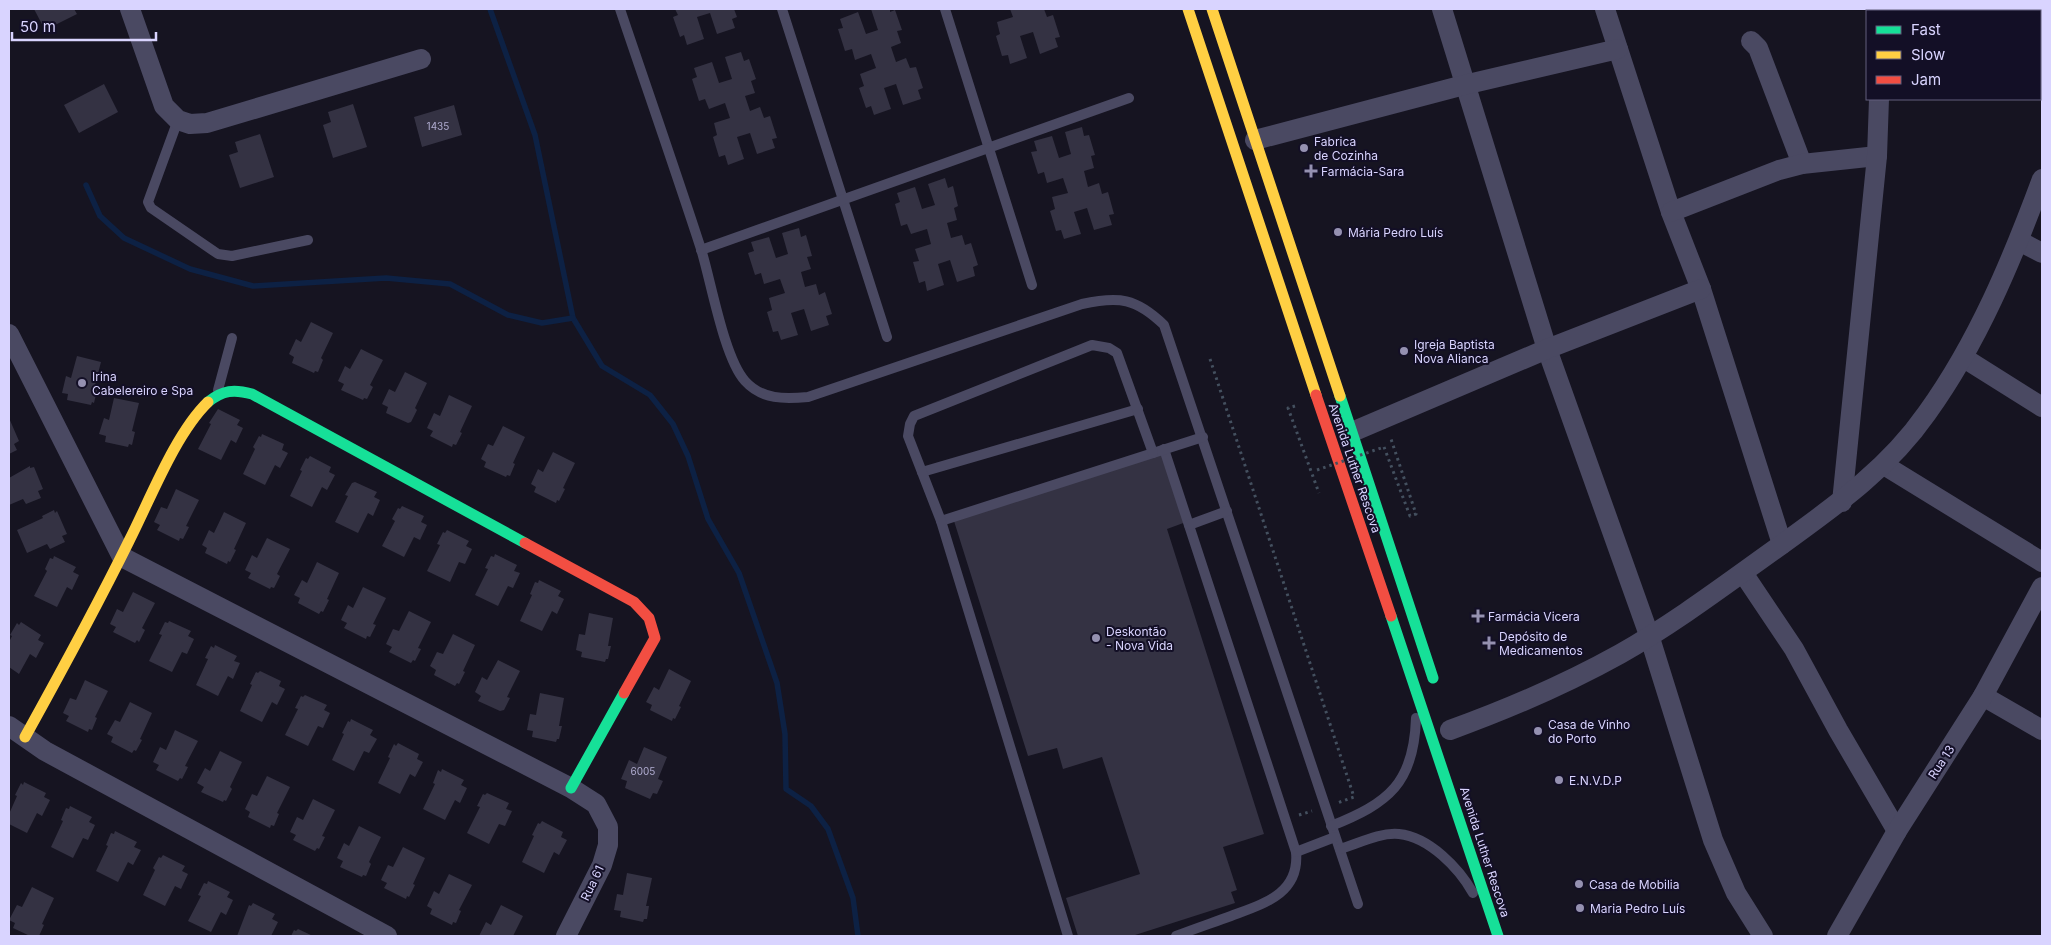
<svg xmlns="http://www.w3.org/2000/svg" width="2051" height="945" font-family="Inter,sans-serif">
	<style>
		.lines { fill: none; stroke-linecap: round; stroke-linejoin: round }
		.stream { stroke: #0d2144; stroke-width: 5.5 }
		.building { fill: #343243 }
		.path { stroke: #44505f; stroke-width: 3; stroke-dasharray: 2.5 4; stroke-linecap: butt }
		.lane { stroke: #4a4962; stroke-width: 10 }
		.street { stroke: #4a4962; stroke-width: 20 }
		.fast { stroke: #16e098; stroke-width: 11 }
		.slow { stroke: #ffcf43; stroke-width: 11 }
		.jam { stroke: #f24e42; stroke-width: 11 }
		.path-bridge { stroke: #44505f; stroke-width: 3; stroke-dasharray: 2.5 4; stroke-linecap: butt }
		.poi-dot { fill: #9591b1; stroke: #130f26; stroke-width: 2 }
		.labels { text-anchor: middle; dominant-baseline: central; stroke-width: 4; stroke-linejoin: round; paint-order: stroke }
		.number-label { font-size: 10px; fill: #b0acd0 }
		.poi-label { font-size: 12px; fill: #d9d4ff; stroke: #130f26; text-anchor: start }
		.street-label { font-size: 12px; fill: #d9d4ff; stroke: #130f26 }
	</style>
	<rect width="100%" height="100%" fill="#161421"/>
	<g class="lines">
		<g class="stream">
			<polyline points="490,9 535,135 573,318 602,366 650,395 673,424 688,456 708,519 739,573 777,683 785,734 786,789 811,806 828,829 853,898 858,936"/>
			<polyline points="86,185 100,216 124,238 190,269 253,286 386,278 450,284 508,315 542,323 573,318"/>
		</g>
	</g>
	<g class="building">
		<polygon points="34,9 74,9 77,14 45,30"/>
		<polygon points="675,9 734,9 737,17 732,19 735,28 717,34 710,13 697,17 704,39 687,45 684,35 680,37 673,17 678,15"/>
		<polygon points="871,9 890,9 890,12 895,10 902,30 897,31 901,43 891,47 896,62 906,58 910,68 916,67 923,88 918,90 921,99 903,105 896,84 884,88 891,109 874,115 871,106 866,108 859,88 864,86 860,74 876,68 871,54 855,60 852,49 845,51 838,29 843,28 840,19 858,12 866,34 878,30"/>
		<polygon points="1010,9 1044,9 1047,17 1053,15 1060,37 1055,38 1058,47 1040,54 1033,32 1020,36 1027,58 1010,64 1008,55 1002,56 996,36 1000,34 997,22 1013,17"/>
		<polygon points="741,52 744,61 749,59 756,79 751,81 755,93 745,96 750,111 760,107 764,118 770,116 777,138 772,139 775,148 757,154 750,133 737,137 744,159 728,165 725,155 719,157 713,137 717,135 714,123 730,118 725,103 709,109 705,99 699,101 692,79 697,77 694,68 712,62 719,83 732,79 725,57"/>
		<polygon points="104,84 118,112 79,133 64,105"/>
		<polygon points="353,104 367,147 333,158 323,125 331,122 328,112"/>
		<polygon points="454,105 462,135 422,147 414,117"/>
		<polygon points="1082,127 1084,136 1089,135 1095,155 1091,156 1094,168 1084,171 1088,187 1099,183 1102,194 1108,192 1114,214 1109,215 1112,225 1094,230 1087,208 1074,212 1081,234 1064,239 1061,230 1056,231 1050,211 1055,209 1052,197 1068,193 1063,178 1047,183 1044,172 1038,174 1031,152 1037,151 1034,141 1052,136 1059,158 1071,154 1065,132"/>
		<polygon points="260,134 274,177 240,188 229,155 238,152 235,142"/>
		<polygon points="945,178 948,188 953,186 958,206 954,208 957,220 947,223 951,238 962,235 965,245 971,243 978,265 973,267 975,276 957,282 950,260 938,264 944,285 927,291 925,281 919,283 913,262 919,261 915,249 931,244 927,229 911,234 907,224 901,226 895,204 900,202 897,193 915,187 922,209 935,205 928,184"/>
		<polygon points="799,228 801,237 806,235 812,256 807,257 811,269 801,272 805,287 816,284 819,295 825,292 832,314 826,316 829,325 811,331 804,309 791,313 798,335 781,340 778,331 773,332 767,312 772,310 769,298 785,293 780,279 764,284 761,273 755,275 748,253 754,251 751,242 769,237 776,258 788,254 782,233"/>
		<polygon points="311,322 333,333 321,358 323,360 318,372 315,371 314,373 292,363 294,357 289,354 296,339 301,342"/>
		<polygon points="361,349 383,360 370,385 373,387 367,399 364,398 363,400 341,390 344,384 338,381 345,366 350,369"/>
		<polygon points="77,356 101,362 94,389 97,390 94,403 92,402 91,405 67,400 68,394 62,393 66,376 71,378"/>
		<polygon points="405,372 427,383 415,408 417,410 411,422 408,423 386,413 388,407 382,404 389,389 395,392"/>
		<polygon points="449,395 472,406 460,432 462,433 456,445 453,444 452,447 430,436 433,431 427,428 434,413 440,416"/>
		<polygon points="114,398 139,403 132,431 135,432 132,445 129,444 128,447 105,442 106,436 99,434 104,418 109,420"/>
		<polygon points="218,409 240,420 237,425 243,428 236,443 231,440 221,460 198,449 211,424 209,423"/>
		<polygon points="9,418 19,441 14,444 17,450 9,454"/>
		<polygon points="503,426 525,437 513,463 515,464 510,476 507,475 506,477 484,467 486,462 481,459 488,444 493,446"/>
		<polygon points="262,434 284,444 282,450 288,453 280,468 275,465 265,485 243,474 255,449 253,447 259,436 261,437"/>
		<polygon points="553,452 575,463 563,488 565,489 559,501 557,500 556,503 534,492 536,487 531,484 538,469 543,472"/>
		<polygon points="1164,453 1186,522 1167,529 1264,834 1223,847 1237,890 1231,892 1235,903 1132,936 1078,936 1066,898 1140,874 1102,757 1063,769 1057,748 1028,756 954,521"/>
		<polygon points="310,456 331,467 329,472 335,475 327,490 322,487 312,507 290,496 302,471 300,470 306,458 308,459"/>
		<polygon points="30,466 30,468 34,467 43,489 38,491 41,498 26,504 23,499 9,505 9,478"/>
		<polygon points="355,482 377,492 374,497 380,500 373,516 368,513 358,533 335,522 348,496 345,495 352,483"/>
		<polygon points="176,489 199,500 186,526 189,527 183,539 180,538 179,541 157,530 160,525 154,522 161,507 167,509"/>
		<polygon points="402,506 424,516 421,522 427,525 420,540 414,537 404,557 382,546 395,521 392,519 398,508 400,509"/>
		<polygon points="54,510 55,513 57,511 67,534 62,536 65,542 50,549 47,544 27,553 17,530 43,518 42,516"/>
		<polygon points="224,512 246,523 234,549 236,550 230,562 228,561 227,564 205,553 207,548 202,545 209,530 214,533"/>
		<polygon points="447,530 469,541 466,546 472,549 465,564 459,562 450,582 427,571 440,545 437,544 443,532 445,533"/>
		<polygon points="267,538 290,549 277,574 280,576 274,588 271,587 270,589 248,578 251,573 245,570 252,555 257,558"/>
		<polygon points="495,554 517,565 514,571 520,573 513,588 508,586 498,606 475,595 488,569 485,568 491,556 494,557"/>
		<polygon points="54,556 76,567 73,572 79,575 72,590 67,587 57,607 34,596 47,571 45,569 50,558 53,559"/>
		<polygon points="317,562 339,573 327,599 329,600 323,612 321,611 319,614 298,603 300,598 294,595 302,580 307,583"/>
		<polygon points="539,580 561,591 558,596 564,599 557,614 552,611 542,631 520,621 532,595 530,594 535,582 538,583"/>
		<polygon points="363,587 386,598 373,624 376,625 370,637 367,636 366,639 344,628 347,623 341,620 348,605 353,608"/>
		<polygon points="133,592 155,603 142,628 145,630 139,642 137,640 135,643 113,632 116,627 110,624 117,609 123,612"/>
		<polygon points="409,611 431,622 418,648 421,649 415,661 413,660 411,663 389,652 392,647 386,644 393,629 399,631"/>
		<polygon points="589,613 613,618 608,646 611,646 608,659 606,659 605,662 581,657 582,652 576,650 579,634 585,635"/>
		<polygon points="169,621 191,631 188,636 194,639 187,654 182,652 172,672 149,661 162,635 159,634 165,622 168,623"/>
		<polygon points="21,622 41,635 38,640 44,643 36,658 30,654 19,674 9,667 9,642 12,636 10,635 17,623 19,625"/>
		<polygon points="453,634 475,645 463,671 465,672 459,684 457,683 455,686 434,675 436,670 430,666 437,652 443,654"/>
		<polygon points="215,645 237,656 234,661 240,663 233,679 228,676 218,696 196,685 208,659 205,658 211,646 214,648"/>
		<polygon points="498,660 520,671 507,697 510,698 504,710 500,711 478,701 481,696 475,692 482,677 487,680"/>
		<polygon points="669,669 691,681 679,706 681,707 675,719 673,718 672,721 650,710 652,705 646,702 654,687 659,690"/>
		<polygon points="260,671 281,681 279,686 285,689 277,705 272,702 262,722 240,711 252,685 250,684 256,672 258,673"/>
		<polygon points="85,680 108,691 95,717 97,718 92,730 89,729 88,732 66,721 69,716 63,713 70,698 76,700"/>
		<polygon points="540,693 564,698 559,726 562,726 559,739 557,739 556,742 532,737 533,731 527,730 530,714 536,715"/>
		<polygon points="305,695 327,705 324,710 330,713 323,728 318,726 308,746 285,735 298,709 295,708 301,696 303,697"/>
		<polygon points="130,702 152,713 140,739 142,740 136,751 134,750 132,753 111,742 113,737 107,734 115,720 120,722"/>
		<polygon points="351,719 373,730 370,735 377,739 369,753 364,751 354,771 332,760 344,734 342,733 348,721 350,722"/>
		<polygon points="175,730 198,741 185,766 188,767 182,779 180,778 178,781 156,770 159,765 153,762 160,747 166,750"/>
		<polygon points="398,743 419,754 417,759 423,762 415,777 410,774 400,794 378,783 390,758 388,757 394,744 396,746"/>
		<polygon points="644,747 667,757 658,779 663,781 657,794 653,793 650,799 625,788 627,781 621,779 629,760 637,764"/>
		<polygon points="220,751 242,762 230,787 232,789 226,801 224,800 223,802 201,792 204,787 197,783 205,768 210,771"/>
		<polygon points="442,769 464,780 461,785 467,788 460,803 455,800 445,820 423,809 435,784 433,783 438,770 441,772"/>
		<polygon points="267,776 290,787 277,813 279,814 274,826 271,825 270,828 248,817 250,812 245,809 252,794 257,796"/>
		<polygon points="24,782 46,793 44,797 50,800 42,816 37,813 27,833 9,824 9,814 17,796 15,795 21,783 23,785"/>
		<polygon points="487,793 509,803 506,809 512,811 505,826 499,824 489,844 467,833 480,807 477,806 483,794 485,795"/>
		<polygon points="313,799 335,810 322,836 325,837 319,849 317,848 315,851 293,840 296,835 290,832 297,817 303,820"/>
		<polygon points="70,806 92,817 89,822 95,825 88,840 83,838 73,858 51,847 63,821 61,820 66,808 69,809"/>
		<polygon points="542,821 563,832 561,837 567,840 559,855 554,852 544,873 522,862 534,836 532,835 538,823 540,824"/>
		<polygon points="359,826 381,837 369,862 371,864 366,876 363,875 362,877 340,867 343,861 337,858 344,843 349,846"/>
		<polygon points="115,831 137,842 134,847 141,850 133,865 128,862 118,882 96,871 108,846 106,845 111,833 114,834"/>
		<polygon points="403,847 425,858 413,884 415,885 409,897 407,896 406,899 384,888 387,883 381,880 388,865 393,867"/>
		<polygon points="163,855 185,866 182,871 188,874 181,889 175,886 165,906 143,895 155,870 153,868 159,857 161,858"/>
		<polygon points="627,873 652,878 646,906 649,906 647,919 644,919 643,922 620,917 621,911 614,910 617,894 623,895"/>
		<polygon points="449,874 472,885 459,910 461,911 456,923 453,922 452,925 430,914 432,909 427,906 434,891 439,894"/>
		<polygon points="208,881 230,892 227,897 233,900 226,915 221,912 211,932 188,921 201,896 198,895 204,883 207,884"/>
		<polygon points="32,887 54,898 42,924 44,925 39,936 30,936 13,928 15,923 9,920 17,905 22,907"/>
		<polygon points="253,903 275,914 272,919 278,922 271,936 237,936 249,905 251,906"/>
		<polygon points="501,905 523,916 513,936 479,936 486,922 491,925"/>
		<polygon points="298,929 313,936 291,936 294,930 296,931"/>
	</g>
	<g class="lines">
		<g class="path">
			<polyline points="1210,359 1354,797 1337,803"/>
			<polyline points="1295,406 1288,408 1319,493"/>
			<polyline points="1384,447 1410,516 1416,514 1390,436"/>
			<polyline points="1299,815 1312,811"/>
		</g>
		<g class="lane">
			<path d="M620,9c27,80 55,160 81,240 10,32 23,109 44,132 17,19 40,18 63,16l274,-93c37,-8 54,-6 82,21l194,579"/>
			<polyline points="782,9 887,337"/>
			<polyline points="945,9 1032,285"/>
			<polyline points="178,120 148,202 151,208 218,254 232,256 308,240"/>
			<polyline points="701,250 1129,98"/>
			<polyline points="218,390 232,338"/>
			<path d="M1164,449l132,403c4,42 -33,52 -65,64 -19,7 -37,13 -55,20"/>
			<polyline points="922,472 1138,409"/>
			<polyline points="941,521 1203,437"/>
			<polyline points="1189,525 1227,511"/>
			<path d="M1331,826c58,-23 83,-43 85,-108"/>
			<path d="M1340,849c17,-5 40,-17 59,-15 30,3 60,34 74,59"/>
			<polyline points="1296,852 1335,837"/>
			<polyline points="1068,936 941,521 908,436 910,424 914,416 1092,345 1109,348 1117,353 1153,453"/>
		</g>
		<g class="street">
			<polyline points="130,9 164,106 178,120 190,124 207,123 421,59"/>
			<polyline points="1442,9 1547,349 1649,635 1713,840 1736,893 1763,936"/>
			<polyline points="1605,9 1671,212 1701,289 1782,544"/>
			<polyline points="1882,11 1882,9"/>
			<polyline points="1751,41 1758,48 1802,164"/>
			<polyline points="1255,140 1464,85 1618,49"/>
			<polyline points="1671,212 1779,170 1802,164 1877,156"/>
			<polyline points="2019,241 2042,253"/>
			<polyline points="9,334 122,557 571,788 596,804 608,827 608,845 602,865 566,936"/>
			<polyline points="1964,358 2042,407"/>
			<polyline points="1352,432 1547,349 1701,289"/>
			<polyline points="1884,465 2042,562"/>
			<polyline points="1842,502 1877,156 1879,99"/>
			<polyline points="1743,573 1794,649 1838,730 1897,831"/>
			<polyline points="1983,696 2042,730"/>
			<polyline points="9,726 45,751 387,936"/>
			<path d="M1450,730c58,-21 116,-46 170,-76 55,-31 109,-72 161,-109 54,-39 107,-76 146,-132 51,-71 85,-153 115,-234"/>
			<polyline points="1837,936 1897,831 1983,696 2042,587"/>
		</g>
		<g class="fast">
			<polyline points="1340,396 1433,678"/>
			<path d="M208,402c15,-12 26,-13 44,-8l273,149"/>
			<polyline points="1391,616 1498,936"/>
			<polyline points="571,788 624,693"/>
		</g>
		<g class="slow">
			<polyline points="1188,9 1316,395"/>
			<polyline points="1212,9 1340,396"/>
			<path d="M25,737c36,-65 71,-129 104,-196 21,-41 46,-107 79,-139"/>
		</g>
		<g class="jam">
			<polyline points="1316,395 1391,616"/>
			<polyline points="525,543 634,602 649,618 655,638 624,693"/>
		</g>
		<polyline class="path-bridge" points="1317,470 1384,447"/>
	</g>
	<g class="poi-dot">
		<circle cx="1304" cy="148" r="5"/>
		<path d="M1308.5 163.5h5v5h5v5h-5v5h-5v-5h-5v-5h5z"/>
		<circle cx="1338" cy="232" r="5"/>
		<circle cx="1404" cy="351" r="5"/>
		<circle cx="82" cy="383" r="5"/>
		<path d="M1475.5 608.5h5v5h5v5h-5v5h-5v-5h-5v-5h5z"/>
		<circle cx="1096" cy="638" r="5"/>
		<path d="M1486.5 635.5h5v5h5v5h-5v5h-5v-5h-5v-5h5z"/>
		<circle cx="1538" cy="731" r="5"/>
		<circle cx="1559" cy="780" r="5"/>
		<circle cx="1579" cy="884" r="5"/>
		<circle cx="1580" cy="908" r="5"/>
	</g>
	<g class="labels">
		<g class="number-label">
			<text x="438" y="126">1435</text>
			<text x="643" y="771">6005</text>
		</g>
		<g class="poi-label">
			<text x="1314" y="141">Fabrica<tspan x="1314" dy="14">de Cozinha</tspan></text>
			<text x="1321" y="171">Farmácia-Sara</text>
			<text x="1348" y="232">Mária Pedro Luís</text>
			<text x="1414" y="344">Igreja Baptista<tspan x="1414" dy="14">Nova Alianca</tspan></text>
			<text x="92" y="376">Irina<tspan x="92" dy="14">Cabelereiro e Spa</tspan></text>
			<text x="1488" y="616">Farmácia Vicera</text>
			<text x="1106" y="631">Deskontão<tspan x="1106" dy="14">- Nova Vida</tspan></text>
			<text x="1499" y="636">Depósito de<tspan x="1499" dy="14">Medicamentos</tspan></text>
			<text x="1548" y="724">Casa de Vinho<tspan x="1548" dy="14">do Porto</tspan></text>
			<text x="1569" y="780">E.N.V.D.P</text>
			<text x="1589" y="884">Casa de Mobilia</text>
			<text x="1590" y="908">Maria Pedro Luís</text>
		</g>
		<g class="street-label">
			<text transform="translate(1355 468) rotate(71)">Avenida Luther Rescova</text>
			<text transform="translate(1941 762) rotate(-57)">Rua 13</text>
			<text transform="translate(1485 852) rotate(72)">Avenida Luther Rescova</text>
			<text transform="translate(592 883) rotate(-64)">Rua 61</text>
		</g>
	</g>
	<rect width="2051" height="945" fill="none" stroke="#d9d4ff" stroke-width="20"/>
	<rect x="1866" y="10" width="175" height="90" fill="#130f26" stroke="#625e7d"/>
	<rect x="1876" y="26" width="25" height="8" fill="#16e098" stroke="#625e7d"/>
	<text x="1911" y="35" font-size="15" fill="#d9d4ff">Fast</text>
	<rect x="1876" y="51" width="25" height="8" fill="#ffcf43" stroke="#625e7d"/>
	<text x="1911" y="60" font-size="15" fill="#d9d4ff">Slow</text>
	<rect x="1876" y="76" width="25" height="8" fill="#f24e42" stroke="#625e7d"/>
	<text x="1911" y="85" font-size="15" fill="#d9d4ff">Jam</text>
	<path d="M12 32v8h144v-8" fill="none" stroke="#d9d4ff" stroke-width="2.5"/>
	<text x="20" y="32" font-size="15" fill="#d9d4ff" stroke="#130f26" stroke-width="4" paint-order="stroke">50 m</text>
</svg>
